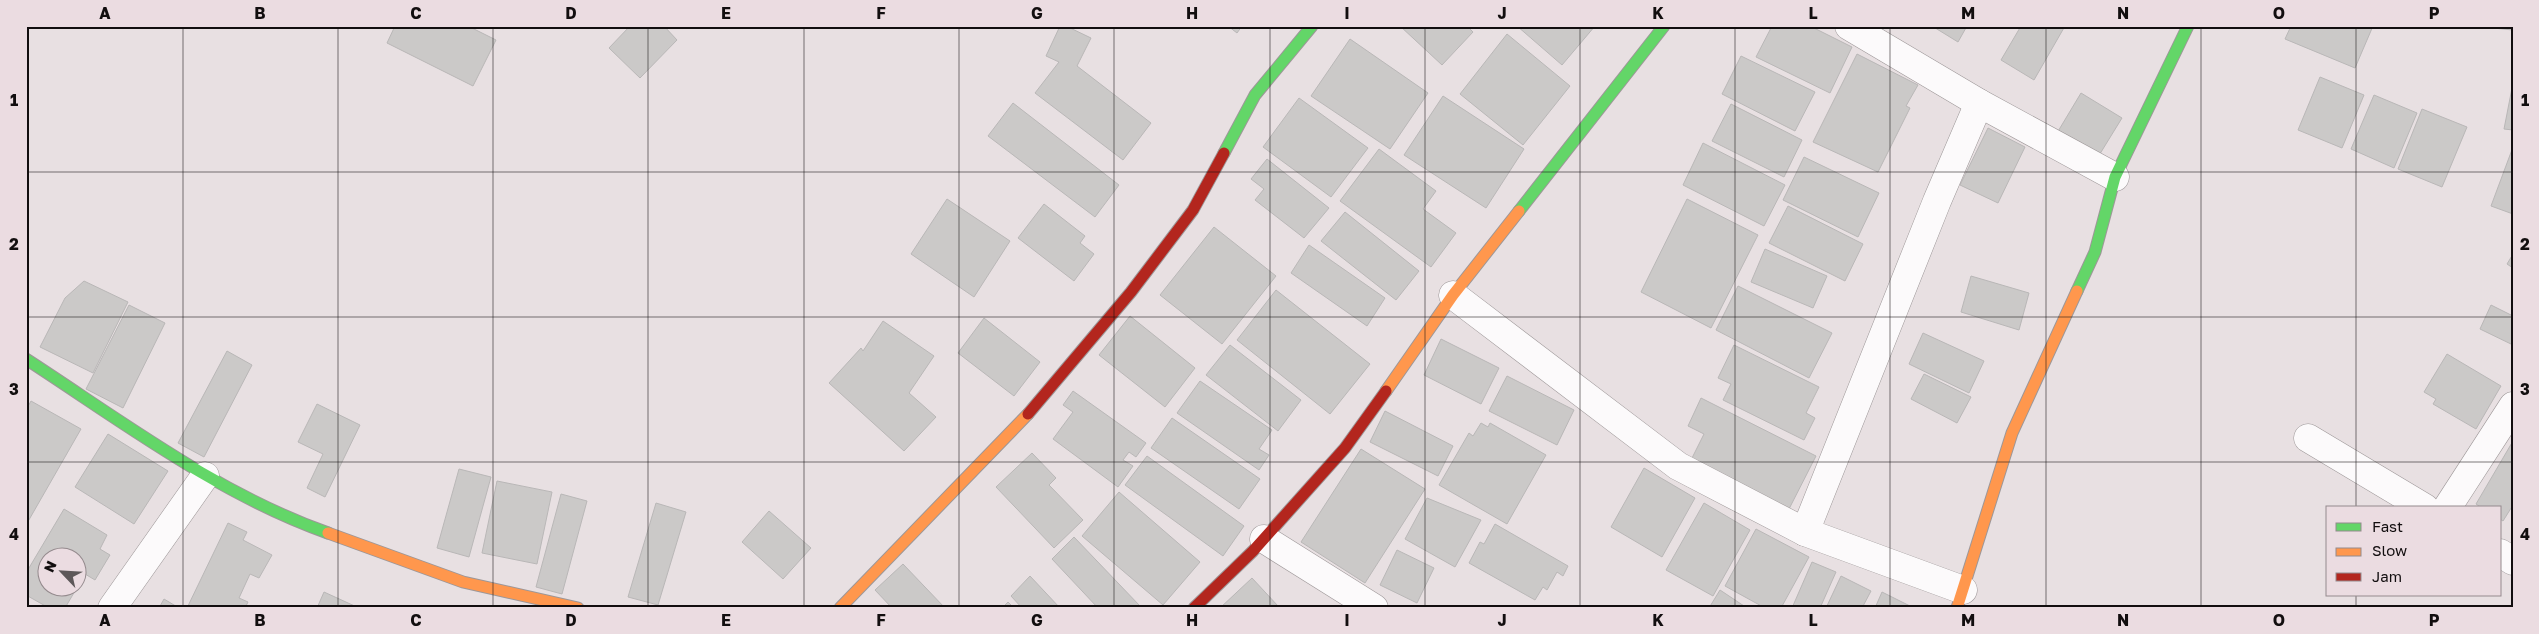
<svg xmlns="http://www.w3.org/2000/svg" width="2539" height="634" font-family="'Golos Text',sans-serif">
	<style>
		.building { fill: #cbc9c8; stroke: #b9b7b7; fill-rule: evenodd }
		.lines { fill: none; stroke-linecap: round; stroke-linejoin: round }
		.street-casing { stroke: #9d9798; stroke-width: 29 }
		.fast-casing { stroke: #9d9798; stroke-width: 13 }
		.slow-casing { stroke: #9d9798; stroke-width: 13 }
		.jam-casing { stroke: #9d9798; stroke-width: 13 }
		.street { stroke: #fcfafb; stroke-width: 28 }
		.fast { stroke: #63d668; stroke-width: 11 }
		.slow { stroke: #ff974d; stroke-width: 11 }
		.jam { stroke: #b3261e; stroke-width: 11 }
		.grid { fill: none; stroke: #120e0f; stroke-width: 1; stroke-opacity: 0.55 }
		.neatline { fill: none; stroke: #120e0f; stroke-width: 2 }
		.grid-label { font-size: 16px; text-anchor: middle; font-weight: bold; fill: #120e0f }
	</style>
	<rect width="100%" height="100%" fill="#e8e0e2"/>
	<g class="building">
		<polygon points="395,26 468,26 496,40 473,86 387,43"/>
		<polygon points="630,26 664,26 677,40 640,78 609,48"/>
		<polygon points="1060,26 1066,26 1091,38 1077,66 1151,123 1123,160 1035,93 1059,62 1046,56"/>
		<polygon points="1228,26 1242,26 1237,33"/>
		<polygon points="1400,26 1467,26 1473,32 1442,65"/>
		<polygon points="1517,26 1595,26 1562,65"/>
		<polygon points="1772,26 1810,26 1852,47 1830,93 1756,57"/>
		<polygon points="1932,26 1967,26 1958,42"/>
		<polygon points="2021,26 2065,26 2034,80 2001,60"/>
		<polygon points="2291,26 2373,26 2355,68 2285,39"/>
		<polygon points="2513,26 2513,30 2483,27 2483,26"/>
		<polygon points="1507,34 1570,86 1523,145 1460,94"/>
		<polygon points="1350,39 1428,93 1390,149 1311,96"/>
		<polygon points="1857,54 1918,85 1906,106 1910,108 1878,172 1813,142"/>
		<polygon points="1741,56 1815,92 1795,131 1722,94"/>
		<polygon points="2320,77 2364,95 2342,148 2298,130"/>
		<polygon points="2513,83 2513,130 2504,129"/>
		<polygon points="2081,93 2122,118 2098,157 2057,133"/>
		<polygon points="2374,95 2417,113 2394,168 2351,149"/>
		<polygon points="1443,96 1524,149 1486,208 1404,155"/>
		<polygon points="1299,98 1368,148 1331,197 1263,147"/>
		<polygon points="1013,103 1119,185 1095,217 988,136"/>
		<polygon points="1731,104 1802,140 1784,177 1712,141"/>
		<polygon points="2422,109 2467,127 2442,187 2398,169"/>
		<polygon points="1988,128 2025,147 1998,203 1960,185"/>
		<polygon points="1703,143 1785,185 1764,226 1683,185"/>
		<polygon points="2513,147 2513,214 2491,206"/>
		<polygon points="1379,149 1436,191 1423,209 1456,233 1431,267 1340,201"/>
		<polygon points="1804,157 1879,193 1858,237 1783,200"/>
		<polygon points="1267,159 1329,208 1304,238 1255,200 1264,189 1251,179"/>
		<polygon points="947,199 1010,241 974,297 911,254"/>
		<polygon points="1687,199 1758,235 1711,328 1641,292"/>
		<polygon points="1044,204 1085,236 1080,243 1094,254 1074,281 1018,238"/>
		<polygon points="1788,206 1863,244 1845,281 1769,243"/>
		<polygon points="1345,212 1419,271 1396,300 1321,241"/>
		<polygon points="1214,227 1276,276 1222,344 1160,295"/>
		<polygon points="1309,245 1385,298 1367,326 1291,273"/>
		<polygon points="1765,249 1827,276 1813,308 1751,282"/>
		<polygon points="2513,254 2513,268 2507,264"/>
		<polygon points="1971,276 2029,293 2019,330 1961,312"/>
		<polygon points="84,281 128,302 93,373 40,347 65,298"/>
		<polygon points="1738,286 1832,333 1809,378 1716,330"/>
		<polygon points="1276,290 1370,364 1330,414 1237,340"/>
		<polygon points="129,305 165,323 123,408 86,389"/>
		<polygon points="2491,305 2513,316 2513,345 2480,329"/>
		<polygon points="1130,316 1195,368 1165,407 1099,355"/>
		<polygon points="984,318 1040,362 1014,396 958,353"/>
		<polygon points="883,321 934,356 909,393 936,417 904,451 829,383 861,348 863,351"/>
		<polygon points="1923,333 1984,361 1969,393 1909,364"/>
		<polygon points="1441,339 1499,368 1481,404 1424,375"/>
		<polygon points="1230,345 1301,400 1278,431 1206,375"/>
		<polygon points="1734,345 1819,387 1806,413 1815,418 1804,440 1723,400 1731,384 1718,378"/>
		<polygon points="227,351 252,365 204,457 178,443"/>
		<polygon points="2447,354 2501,386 2476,429 2433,404 2436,399 2424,392"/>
		<polygon points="1924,374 1971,397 1957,423 1911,399"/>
		<polygon points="1507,376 1574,410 1557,445 1489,411"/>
		<polygon points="1200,381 1272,430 1259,449 1269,455 1259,470 1177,413"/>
		<polygon points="1073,391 1146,443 1136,457 1129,452 1123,460 1133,466 1118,487 1053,439 1073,412 1063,405"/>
		<polygon points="1701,398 1816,456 1789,509 1689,464 1704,434 1688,426"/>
		<polygon points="31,401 81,429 26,525 26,410"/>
		<polygon points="317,404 360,425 325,497 307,488 323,454 298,442"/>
		<polygon points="1385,411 1453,446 1438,476 1370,442"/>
		<polygon points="1172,418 1260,479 1239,509 1151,448"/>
		<polygon points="1481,423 1488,427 1490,423 1546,455 1507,524 1439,485 1469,433 1473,436"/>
		<polygon points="108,434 168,471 134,524 75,487"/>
		<polygon points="2513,441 2513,505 2503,521 2500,519 2500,508 2482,508 2476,504"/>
		<polygon points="1361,449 1425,489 1365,583 1301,542"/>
		<polygon points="1032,453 1056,478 1049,485 1083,520 1054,548 996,487"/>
		<polygon points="1147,456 1244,526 1223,556 1125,485"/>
		<polygon points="1644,468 1695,498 1662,557 1611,527"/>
		<polygon points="459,469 491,477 469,557 437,548"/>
		<polygon points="497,481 552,492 537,564 482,553"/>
		<polygon points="1119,492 1200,562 1163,605 1082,536"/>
		<polygon points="561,494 587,501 562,594 536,587"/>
		<polygon points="1427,498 1481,520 1455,567 1405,539"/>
		<polygon points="656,503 686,512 658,605 628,597"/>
		<polygon points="1704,503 1750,530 1713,596 1666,570"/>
		<path d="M64,509l43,26 -7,14 10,6 -15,25 -10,-6 -20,34h-16l-23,-13v-22zM48,556h30v30h-30z"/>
		<polygon points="769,511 811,548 783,579 742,542"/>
		<polygon points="228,523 247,532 243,540 272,555 259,578 250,574 239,598 248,602 245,608 187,608"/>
		<polygon points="1495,524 1568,566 1563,576 1557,572 1547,590 1543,587 1535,600 1469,563 1480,542 1484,544"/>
		<polygon points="1756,529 1809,557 1781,608 1765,608 1725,586"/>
		<polygon points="1074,537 1140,606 1138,608 1098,608 1052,559"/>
		<polygon points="1397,550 1434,568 1417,603 1380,585"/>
		<polygon points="1812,562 1836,572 1820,608 1792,608"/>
		<polygon points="903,564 945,608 892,608 875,590"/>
		<polygon points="1030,576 1060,608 1022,608 1011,596"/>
		<polygon points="1841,576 1871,591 1862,608 1826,608"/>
		<polygon points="1252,578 1278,606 1276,608 1220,608"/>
		<polygon points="1720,590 1747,608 1709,608"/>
		<polygon points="324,592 359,608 317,608"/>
		<polygon points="1882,592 1914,608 1875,608"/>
		<polygon points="164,599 179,608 159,608"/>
		<polygon points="1008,602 1014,608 1002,608"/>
	</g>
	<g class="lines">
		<g class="street-casing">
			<g id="street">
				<polyline points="1849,26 1979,103 2115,177"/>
				<polyline points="1453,295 1678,466 1805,532 1963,590"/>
				<polyline points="2308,438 2425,508"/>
				<polyline points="2447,508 2513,406"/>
				<polyline points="1805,532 1937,201 1979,103"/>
				<polyline points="1264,539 1374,608"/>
				<polyline points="2500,553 2513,561"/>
				<polyline points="112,608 205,476"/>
			</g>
		</g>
		<g class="fast-casing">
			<g id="fast">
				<polyline points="1224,153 1255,95 1312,26"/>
				<polyline points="1519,211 1664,26"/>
				<polyline points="2077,291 2095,252 2115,177 2188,26"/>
				<path d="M26,359c97,63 192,135 302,174"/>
			</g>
		</g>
		<g class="slow-casing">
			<g id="slow">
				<polyline points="1386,391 1453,295 1519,211"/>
				<polyline points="328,533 463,582 578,608"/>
				<polyline points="840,608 1028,414"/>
				<polyline points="1957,608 2012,433 2077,291"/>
			</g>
		</g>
		<g class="jam-casing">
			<g id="jam">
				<polyline points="1028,414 1131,292 1193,210 1224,153"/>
				<polyline points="1194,608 1253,551 1345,448 1386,391"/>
			</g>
		</g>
		<use href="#street" class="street"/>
		<use href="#fast" class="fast"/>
		<use href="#slow" class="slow"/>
		<use href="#jam" class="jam"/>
	</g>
	<path class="grid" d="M183,26v582M338,26v582M493,26v582M648,26v582M804,26v582M959,26v582M1114,26v582M1270,26v582M1425,26v582M1580,26v582M1735,26v582M1890,26v582M2046,26v582M2201,26v582M2356,26v482M26,172h2487M26,317h2487M26,462h2487M2356,595v13"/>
	<rect width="2539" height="634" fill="none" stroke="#ebdce1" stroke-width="55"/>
	<rect x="2326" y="506" width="175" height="90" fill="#ebdce1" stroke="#948a8d"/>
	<rect x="2336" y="523" width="25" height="8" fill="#63d668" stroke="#948a8d"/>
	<text x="2372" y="532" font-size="15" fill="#120e0f">Fast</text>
	<rect x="2336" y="548" width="25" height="8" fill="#ff974d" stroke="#948a8d"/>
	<text x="2372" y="556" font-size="15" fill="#120e0f">Slow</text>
	<rect x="2336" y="573" width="25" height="8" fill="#b3261e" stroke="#948a8d"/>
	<text x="2372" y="582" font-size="15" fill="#120e0f">Jam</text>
	<g transform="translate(62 572) rotate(295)"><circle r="24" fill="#ebdce1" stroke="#948a8d"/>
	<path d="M0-4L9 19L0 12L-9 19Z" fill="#5d5859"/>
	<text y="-8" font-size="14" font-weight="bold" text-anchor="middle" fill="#120e0f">N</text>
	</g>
	<rect x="28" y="28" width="2484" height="578" class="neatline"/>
	<g class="grid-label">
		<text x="105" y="19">A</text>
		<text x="260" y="19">B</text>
		<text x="416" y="19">C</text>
		<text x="571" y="19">D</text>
		<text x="726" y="19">E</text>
		<text x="881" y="19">F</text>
		<text x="1037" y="19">G</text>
		<text x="1192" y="19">H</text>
		<text x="1347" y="19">I</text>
		<text x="1502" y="19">J</text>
		<text x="1658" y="19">K</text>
		<text x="1813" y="19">L</text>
		<text x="1968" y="19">M</text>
		<text x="2123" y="19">N</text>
		<text x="2279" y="19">O</text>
		<text x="2434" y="19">P</text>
		<text x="14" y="106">1</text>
		<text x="2525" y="106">1</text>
		<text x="14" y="250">2</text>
		<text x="2525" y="250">2</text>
		<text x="14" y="395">3</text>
		<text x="2525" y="395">3</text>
		<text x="14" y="540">4</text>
		<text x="2525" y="540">4</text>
		<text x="105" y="626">A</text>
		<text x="260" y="626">B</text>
		<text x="416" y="626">C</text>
		<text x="571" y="626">D</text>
		<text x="726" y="626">E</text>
		<text x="881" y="626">F</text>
		<text x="1037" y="626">G</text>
		<text x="1192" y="626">H</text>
		<text x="1347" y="626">I</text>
		<text x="1502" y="626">J</text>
		<text x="1658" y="626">K</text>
		<text x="1813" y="626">L</text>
		<text x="1968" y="626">M</text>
		<text x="2123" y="626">N</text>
		<text x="2279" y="626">O</text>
		<text x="2434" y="626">P</text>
	</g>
</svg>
